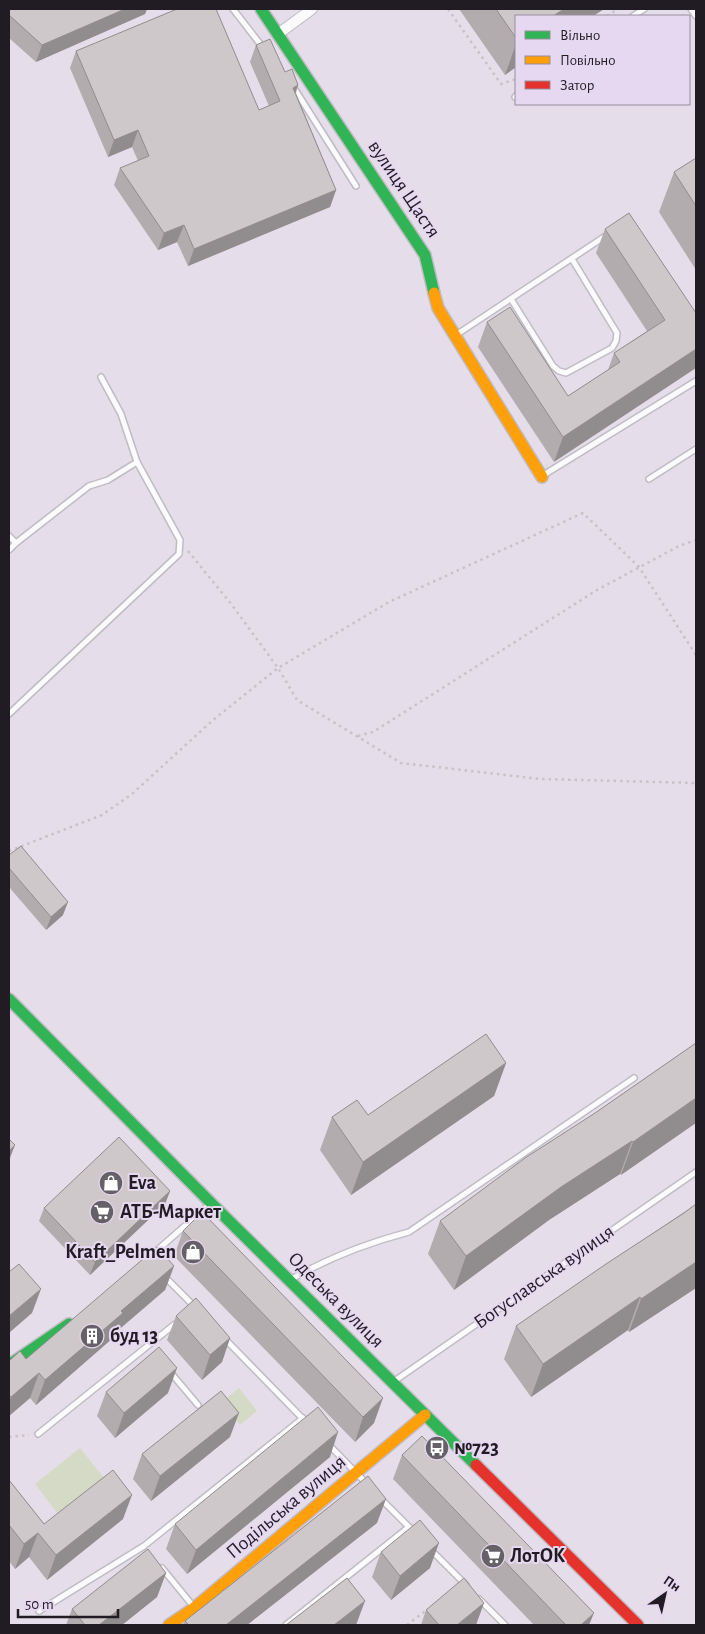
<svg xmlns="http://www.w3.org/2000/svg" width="705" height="1634" font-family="'Alegreya Sans',sans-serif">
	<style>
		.green { fill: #d5dac6 }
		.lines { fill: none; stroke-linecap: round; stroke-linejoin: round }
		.lane-casing { stroke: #c0bbc5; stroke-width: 8 }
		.street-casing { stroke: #c0bbc5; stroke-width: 12 }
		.fast-casing { stroke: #c0bbc5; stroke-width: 14 }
		.slow-casing { stroke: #c0bbc5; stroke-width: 14 }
		.jam-casing { stroke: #c0bbc5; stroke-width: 14 }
		.path { stroke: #c6c3c7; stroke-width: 2.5; stroke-dasharray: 2.5 4; stroke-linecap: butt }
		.lane { stroke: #fbfafc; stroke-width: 5 }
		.street { stroke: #fbfafc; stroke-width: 10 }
		.fast { stroke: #30b455; stroke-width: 11 }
		.slow { stroke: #ff9f0a; stroke-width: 11 }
		.jam { stroke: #e5322d; stroke-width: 11 }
		.wall { fill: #b2acae }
		.shaded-wall { fill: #918c8d }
		.building { fill: #cfc8ca; stroke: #918c8d }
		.labels { text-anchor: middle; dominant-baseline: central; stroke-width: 4; stroke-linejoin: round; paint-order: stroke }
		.street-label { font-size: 20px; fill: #211c24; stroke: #e6d8f0 }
		.poi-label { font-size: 20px; font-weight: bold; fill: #211c24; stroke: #e6d8f0; text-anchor: start }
	</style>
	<rect width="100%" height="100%" fill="#e5deea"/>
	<g class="green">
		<polygon points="239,1388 257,1411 240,1425 222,1402"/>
		<polygon points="80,1448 104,1478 58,1514 35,1484"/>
	</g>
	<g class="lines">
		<g class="lane-casing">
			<g id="lane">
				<polyline points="233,9 264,49"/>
				<polyline points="691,9 696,16"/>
				<polyline points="633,16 644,9"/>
				<polyline points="294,88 356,186"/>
				<polyline points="515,97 516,96"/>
				<polyline points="511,299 553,366 559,371 566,373 612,348 616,341 617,333 572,259"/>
				<polyline points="456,335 607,235"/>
				<polyline points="542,476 696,381"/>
				<polyline points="649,479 696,449"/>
				<polyline points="9,536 16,543"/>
				<polyline points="9,550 16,543 89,486 108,480 137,462"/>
				<polyline points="9,714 179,554 180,540 137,462 121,414 101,377"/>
				<polyline points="154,1253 210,1204"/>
				<polyline points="165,1277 194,1306"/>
				<path d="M290,1280c38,-22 77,-37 119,-48l225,-154"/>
				<polyline points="224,1338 307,1423"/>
				<polyline points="171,1373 198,1405"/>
				<polyline points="393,1382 696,1172"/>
				<polyline points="38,1434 175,1324"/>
				<polyline points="329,1445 367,1484"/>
				<polyline points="381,1499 414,1532"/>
				<polyline points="430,1549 466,1585"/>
				<polyline points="162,1568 193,1606"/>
				<polyline points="479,1599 505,1625"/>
				<polyline points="39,1611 144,1546 303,1418"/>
				<polyline points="286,1625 409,1527"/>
			</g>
		</g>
		<g class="street-casing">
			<polyline id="street" points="278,34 312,9"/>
		</g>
		<g class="fast-casing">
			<g id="fast">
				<polyline points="261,9 425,255 434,293"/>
				<polyline points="9,999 211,1203 476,1465"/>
				<polyline points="9,1365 69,1324"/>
			</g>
		</g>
		<g class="slow-casing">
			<g id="slow">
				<polyline points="434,293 438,308 542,477"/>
				<polyline points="169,1625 194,1608 425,1415"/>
			</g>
		</g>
		<g class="jam-casing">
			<polyline id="jam" points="476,1465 638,1625"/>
		</g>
		<g class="path">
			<polyline points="448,9 501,84 516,79"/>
			<polyline points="607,16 618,9"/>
			<polyline points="188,551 232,605 278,668 297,700 401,763 541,779 696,783"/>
			<polyline points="358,736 373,732 597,590 679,546 696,540"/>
			<polyline points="9,851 102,815 132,794 213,720 278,668 389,602 583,513 639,567 696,655"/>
			<polyline points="9,1437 29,1435"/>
			<polyline points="407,1625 428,1609"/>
		</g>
		<use href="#lane" class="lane"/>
		<use href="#street" class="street"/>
		<use href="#fast" class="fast"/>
		<use href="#slow" class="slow"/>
		<use href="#jam" class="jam"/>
	</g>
	<g class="wall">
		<polygon points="9,9 147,9 145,14 36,62 9,38"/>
		<polygon points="459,9 604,9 593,16 516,16 516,67 505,75"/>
		<polygon points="256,45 298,85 296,93 336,190 330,207 188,266 177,242 158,250 114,185 120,168 138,161 132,147 108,157 70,68 76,51 259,110 269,106 250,62"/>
		<polygon points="696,158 696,270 659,212 674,172"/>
		<polygon points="605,229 696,313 554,462 478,347 487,322 568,396 608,370 614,353 647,331 596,253"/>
		<polygon points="9,855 63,915 46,930 9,887"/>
		<polygon points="696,1043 621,1175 620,1174 549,1220 454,1290 428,1254 440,1221"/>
		<polygon points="506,1063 494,1096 351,1195 320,1150 332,1117 368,1115"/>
		<polygon points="170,1191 165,1204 90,1275 39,1221 44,1208"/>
		<polygon points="696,1204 696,1288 629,1332 628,1330 531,1397 504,1359 516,1326"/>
		<polygon points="183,1231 374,1423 355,1442 174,1256"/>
		<polygon points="174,1266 165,1290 116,1332 114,1337 36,1405 30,1398 9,1416 9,1361 26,1359"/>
		<polygon points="176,1316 230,1338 222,1362 202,1380 167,1340"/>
		<polygon points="106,1392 168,1393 115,1438 97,1416"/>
		<polygon points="230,1437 151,1501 133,1479 142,1454"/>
		<polygon points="402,1455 589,1625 534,1625 393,1479"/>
		<polygon points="330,1457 187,1574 166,1549 175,1524"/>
		<polygon points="9,1480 44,1524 123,1519 47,1580 29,1557 15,1569 9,1561"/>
		<polygon points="377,1523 247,1625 183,1625 185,1621"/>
		<polygon points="381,1552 430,1568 391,1600 372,1577"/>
		<polygon points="166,1573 157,1597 122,1625 66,1625 72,1609"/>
		<polygon points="426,1610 476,1625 421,1625"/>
	</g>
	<g class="shaded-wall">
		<polygon points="125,9 147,9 145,14 36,62 42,45"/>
		<polygon points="564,9 604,9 593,16 553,16"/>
		<polygon points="516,44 516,67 505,75"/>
		<polygon points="298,85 292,102 293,88"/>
		<polygon points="138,130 132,147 108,157 114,140"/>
		<polygon points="336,190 330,207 188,266 194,249"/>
		<polygon points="184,225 177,242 158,250 164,233"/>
		<polygon points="696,349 696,368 554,462 563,437"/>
		<polygon points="68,902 63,915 46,930 51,917"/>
		<polygon points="506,1063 494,1096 351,1195 363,1162"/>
		<polygon points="696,1098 696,1123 621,1175 633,1142"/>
		<polygon points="632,1141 620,1174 549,1220 454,1290 466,1256 561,1187"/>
		<polygon points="15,1145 10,1158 9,1160 9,1151"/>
		<polygon points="170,1191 165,1204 90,1275 95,1262"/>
		<polygon points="696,1262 696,1288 629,1332 641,1299"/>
		<polygon points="174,1266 165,1290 116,1332 114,1337 36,1405 45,1380 121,1311"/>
		<polygon points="41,1289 32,1313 9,1333 9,1316"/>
		<polygon points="640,1297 628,1330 531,1397 543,1364"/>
		<polygon points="230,1338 222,1362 202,1380 210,1355"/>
		<polygon points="177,1368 168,1393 115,1438 124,1413"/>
		<polygon points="39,1373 30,1398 9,1416 9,1402 11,1397"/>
		<polygon points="383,1398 374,1423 355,1442 363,1417"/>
		<polygon points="239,1413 230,1437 151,1501 160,1476"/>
		<polygon points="338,1432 330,1457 187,1574 196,1550"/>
		<polygon points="132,1495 123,1519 47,1580 56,1555"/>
		<polygon points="386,1499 377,1523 247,1625 225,1625"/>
		<polygon points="38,1533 29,1557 15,1569 24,1544"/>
		<polygon points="439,1543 430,1568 391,1600 400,1576"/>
		<polygon points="166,1573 157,1597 122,1625 99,1625"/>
		<polygon points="365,1601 356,1625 334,1625"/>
		<polygon points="484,1603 476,1625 457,1625"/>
		<polygon points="594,1613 589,1625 581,1625"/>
	</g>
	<g class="building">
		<polygon points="9,9 125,9 42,45 9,15"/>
		<polygon points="177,9 216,9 259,110 280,101 256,45 270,39 285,72 292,69 298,85 293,88 336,190 194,249 184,225 164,233 120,168 149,156 138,130 114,140 76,51"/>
		<polygon points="496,9 564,9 553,16 516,16 516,38"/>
		<polygon points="696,158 696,206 674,172"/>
		<polygon points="629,213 696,313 696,349 563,437 487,322 510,307 568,396 620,362 614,353 665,320 605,229"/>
		<polygon points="21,846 68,902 51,917 9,868 9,855"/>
		<polygon points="486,1034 506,1063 363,1162 332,1117 357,1100 368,1115"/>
		<polygon points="696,1043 696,1098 633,1142 632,1141 561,1187 466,1256 440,1221 525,1158 595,1113"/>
		<polygon points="119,1137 170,1191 95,1262 44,1208"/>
		<polygon points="9,1139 15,1145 9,1151"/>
		<polygon points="696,1204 696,1262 641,1299 640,1297 543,1364 516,1326 606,1264 684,1213"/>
		<polygon points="202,1212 383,1398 363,1417 183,1231"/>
		<polygon points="157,1247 174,1266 121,1311 123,1313 45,1380 39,1373 11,1397 9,1395 9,1361 20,1351 26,1359"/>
		<polygon points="19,1264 41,1289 9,1316 9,1272"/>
		<polygon points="196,1298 230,1338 210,1355 176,1316"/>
		<polygon points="159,1347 177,1368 124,1413 106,1392"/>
		<polygon points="221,1391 239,1413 160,1476 142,1454"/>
		<polygon points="318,1407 338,1432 196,1550 175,1524"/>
		<polygon points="422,1436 594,1613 581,1625 566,1625 402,1455"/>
		<polygon points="113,1470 132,1495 56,1555 38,1533 24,1544 9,1525 9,1480 44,1524"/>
		<polygon points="368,1476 386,1499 226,1625 189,1625 185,1621"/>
		<polygon points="420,1520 439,1543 400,1576 381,1552"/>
		<polygon points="148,1549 166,1573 99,1625 85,1625 72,1609"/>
		<polygon points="347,1578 365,1601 334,1625 286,1625"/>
		<polygon points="464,1578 484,1603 457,1625 439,1625 426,1610"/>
	</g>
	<defs>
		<g id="shop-disc" transform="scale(1.25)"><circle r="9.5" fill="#666069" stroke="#e6d8f0"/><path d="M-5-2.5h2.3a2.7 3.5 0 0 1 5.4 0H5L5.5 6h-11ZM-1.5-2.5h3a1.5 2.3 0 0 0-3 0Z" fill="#fff"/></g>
		<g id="supermarket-disc" transform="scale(1.25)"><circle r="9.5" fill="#666069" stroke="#e6d8f0"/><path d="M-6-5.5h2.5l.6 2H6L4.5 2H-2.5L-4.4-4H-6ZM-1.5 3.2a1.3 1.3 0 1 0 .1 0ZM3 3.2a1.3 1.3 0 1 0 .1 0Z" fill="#fff"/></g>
		<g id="building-disc" transform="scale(1.25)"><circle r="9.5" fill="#666069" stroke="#e6d8f0"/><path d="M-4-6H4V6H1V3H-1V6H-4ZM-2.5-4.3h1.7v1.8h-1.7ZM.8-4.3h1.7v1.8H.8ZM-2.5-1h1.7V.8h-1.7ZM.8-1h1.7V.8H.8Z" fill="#fff"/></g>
		<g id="bus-disc" transform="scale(1.25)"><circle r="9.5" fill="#666069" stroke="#e6d8f0"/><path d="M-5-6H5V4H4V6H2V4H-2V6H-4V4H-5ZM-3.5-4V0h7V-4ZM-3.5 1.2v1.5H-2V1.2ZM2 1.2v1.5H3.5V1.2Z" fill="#fff"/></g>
	</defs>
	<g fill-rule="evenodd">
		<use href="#shop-disc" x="111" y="1183"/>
		<use href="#supermarket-disc" x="102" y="1212"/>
		<use href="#shop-disc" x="193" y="1252"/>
		<use href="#building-disc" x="92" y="1336"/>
		<use href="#bus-disc" x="437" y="1448"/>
		<use href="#supermarket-disc" x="493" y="1556"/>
	</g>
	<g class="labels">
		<g class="street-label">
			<text transform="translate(404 189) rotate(56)">вулиця Щастя</text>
			<text transform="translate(544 1277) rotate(-35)">Богуславська вулиця</text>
			<text transform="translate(336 1300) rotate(45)">Одеська вулиця</text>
			<text transform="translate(286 1507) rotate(-40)">Подільська вулиця</text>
		</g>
		<g class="poi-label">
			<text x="128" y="1183">Eva</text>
			<text x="120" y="1212">АТБ-Маркет</text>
			<text x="176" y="1252" text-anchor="end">Kraft_Pelmen</text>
			<text x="110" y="1336">буд 13</text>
			<text x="454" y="1448">№723</text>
			<text x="510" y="1556">ЛотОК</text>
		</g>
	</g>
	<rect width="705" height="1634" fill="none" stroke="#211c24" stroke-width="20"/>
	<rect x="515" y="15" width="175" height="90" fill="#e6d8f0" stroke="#978d9e"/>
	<rect x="525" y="31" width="25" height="8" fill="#30b455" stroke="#978d9e"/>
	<text x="560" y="40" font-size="15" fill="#211c24">Вільно</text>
	<rect x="525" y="56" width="25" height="8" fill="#ff9f0a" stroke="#978d9e"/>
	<text x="560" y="65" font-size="15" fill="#211c24">Повільно</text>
	<rect x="525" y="81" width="25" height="8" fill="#e5322d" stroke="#978d9e"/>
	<text x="560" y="90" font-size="15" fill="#211c24">Затор</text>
	<g transform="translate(665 1594) rotate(34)" stroke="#e6d8f0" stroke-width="4" paint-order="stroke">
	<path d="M0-4L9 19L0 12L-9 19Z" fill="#211c24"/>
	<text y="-8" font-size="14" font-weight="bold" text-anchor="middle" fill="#211c24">Пн</text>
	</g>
	<path d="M18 1609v8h100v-8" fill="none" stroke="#211c24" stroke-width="2.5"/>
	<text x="25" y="1609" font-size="15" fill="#211c24" stroke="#e6d8f0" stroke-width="4" paint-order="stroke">50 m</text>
</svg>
